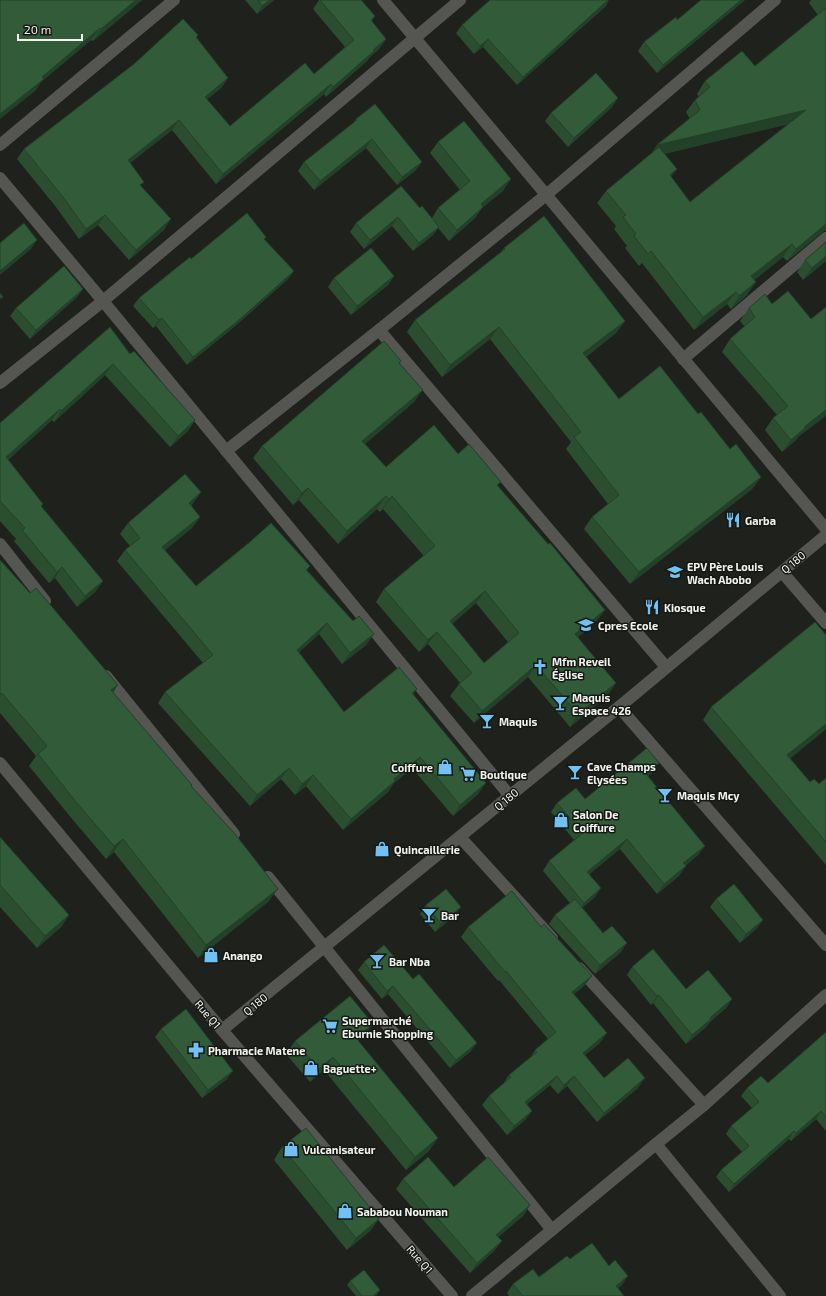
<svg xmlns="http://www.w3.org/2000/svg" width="826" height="1296" font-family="'Exo 2',sans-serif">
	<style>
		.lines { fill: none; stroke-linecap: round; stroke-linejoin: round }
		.minor { stroke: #555552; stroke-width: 12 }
		.wall { fill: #2b4e31; fill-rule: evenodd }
		.shaded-wall { fill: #234028 }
		.building { fill: #325b39; stroke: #234028; fill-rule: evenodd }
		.labels { text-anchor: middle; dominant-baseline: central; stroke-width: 3; stroke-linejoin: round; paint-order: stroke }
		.poi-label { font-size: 11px; font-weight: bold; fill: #f2f4f0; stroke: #161813; text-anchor: start }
		.street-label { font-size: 11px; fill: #f2f4f0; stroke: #161813 }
	</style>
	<rect width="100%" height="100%" fill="#1f211c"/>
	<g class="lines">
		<g class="minor">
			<polyline points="383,0 826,529"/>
			<polyline points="0,145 174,0"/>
			<polyline points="0,178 103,301 510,796"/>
			<polyline points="379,330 666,667"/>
			<polyline points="683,359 826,238"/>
			<polyline points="0,383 103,301 460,0"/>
			<polyline points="226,451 379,330 546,195 775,0"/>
			<polyline points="0,544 45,601"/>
			<polyline points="782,572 826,623"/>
			<polyline points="106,676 234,834"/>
			<polyline points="619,707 826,945"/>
			<polyline points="0,763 222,1030 452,1296"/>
			<polyline points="460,837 552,938"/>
			<polyline points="268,877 552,1230"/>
			<polyline points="579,968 704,1105"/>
			<polyline points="222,1030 619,707 826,535"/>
			<polyline points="656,1144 780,1296"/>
			<polyline points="472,1296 656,1144 704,1105 826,995"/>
		</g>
	</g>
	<g class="wall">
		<polygon points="0,0 142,0 93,41 91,40 41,82 35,91"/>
		<polygon points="245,0 274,0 257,14"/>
		<polygon points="319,0 361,0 375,16 372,21 386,39 379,49 370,57 367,61 326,97 324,94 216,184 172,130 130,163 141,186 164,230 129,260 98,225 79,239 56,207 17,159 24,149 198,35 196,38 228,78 221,88 207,99 230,126 314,74 345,47 313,9"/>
		<polygon points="745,0 657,73 638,51 644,42 677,20"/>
		<path d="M811,0h15v231h-2l-37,30 -4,-4 -29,23 -7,15 -16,14 -4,-5 -33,26 -52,-67 -3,3 -14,-18 2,-2 -13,-17 2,-3 -19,-23 9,-12 46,-38 5,-8 33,-26 -4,-7 9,-12 4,-3 -2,-3 8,-13 50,-15 63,-51 -9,-12zM788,124l-98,78 -19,-25 -7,-23z"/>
		<polygon points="606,6 517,85 483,47 474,54 456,33 462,25"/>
		<polygon points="612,107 568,147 545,121 551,113"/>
		<polygon points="356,119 416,170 397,185 366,148 314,190 298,171 304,162 353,123"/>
		<polygon points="438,142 503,191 483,207 475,218 449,241 438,228 433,235 413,251 392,226 364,249 350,232 356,223 420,208 432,218 438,208 460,190 430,153"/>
		<polygon points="266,237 264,239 294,271 288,279 234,327 187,365 156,326 153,328 133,306 139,298 191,259"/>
		<polygon points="826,242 826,261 803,280 797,272 805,260"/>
		<polygon points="504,248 625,321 616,333 586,357 619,399 698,414 730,449 761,477 752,489 630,584 584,529 592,517 608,504 566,449 571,442 490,339 442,377 407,332 415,320 499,254"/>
		<polygon points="394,276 388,285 351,315 328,287 334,278"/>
		<polygon points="83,289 77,297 30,339 10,316 16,308"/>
		<polygon points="772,304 811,319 798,437 796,440 782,452 765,430 773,418 777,415 722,352 730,339 745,327 740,321 749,308"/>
		<polygon points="130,354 195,420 188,431 170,447 105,375 54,422 52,420 8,460 42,507 103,581 95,592 77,607 55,578 49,583 14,541 16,539 0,521 0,423"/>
		<path d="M401,361l-1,2 14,39 -49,42 21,23 72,-13 40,32 98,136 -18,15 30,58 -38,32 -42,-50 -54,46 -24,-27 10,-13 -32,-39 -9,8 -43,-50 8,-13 40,-33 -41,-47 -3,3 -3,-3 -39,35 -39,-44 -6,5 -40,-47 9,-12zM476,603l32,39 -24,21 -32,-39z"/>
		<polygon points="201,492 193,503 191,506 200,517 192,528 165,550 196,586 310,566 307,570 353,621 374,634 366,645 342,664 319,634 299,652 344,712 417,689 413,694 478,794 453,816 412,768 393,784 388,792 343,830 306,786 295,795 281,779 250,806 158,703 165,692 203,663 117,561 125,550 130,546 120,534 128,523"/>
		<polygon points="0,560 191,787 269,901 198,958 114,852 106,859 68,814 29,766 36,756 0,713"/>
		<polygon points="826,635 826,729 790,758 810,782 819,784 826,778 826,865 703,720 711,707"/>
		<polygon points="653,772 648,776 705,846 698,855 685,866 679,876 657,894 620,849 589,874 601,888 594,898 582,908 603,933 621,952 595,974 549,924 555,915 570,903 543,871 549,861 574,840 551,812 557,803 585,799"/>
		<polygon points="0,837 69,915 61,927 37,948 0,907"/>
		<polygon points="716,899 763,920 757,928 740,943 710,907"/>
		<polygon points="426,905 455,915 435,932 420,914"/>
		<polygon points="468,927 585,985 574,994 600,1043 585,1055 604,1078 638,1088 597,1122 567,1086 558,1094 550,1085 527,1104 532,1111 525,1120 507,1135 482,1105 489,1096 503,1084 509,1075 530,1058 535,1050 548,1039 499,980 498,981 461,937"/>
		<polygon points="384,945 471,1051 450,1068 388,994 382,999 358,970 364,962"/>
		<polygon points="632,967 686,989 732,999 726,1008 710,1022 705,1028 686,1044 653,1003 651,1005 627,975"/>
		<polygon points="161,1029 227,1079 202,1098 155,1037"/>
		<polygon points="826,1032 826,1131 816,1119 791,1141 789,1139 729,1192 716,1177 721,1170 742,1152 726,1134 731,1126 752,1108 741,1096 747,1088 768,1083"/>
		<polygon points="364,1036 358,1041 429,1151 406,1170 324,1070 310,1082 286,1054 295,1041"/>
		<polygon points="282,1147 379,1219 370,1231 347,1250 274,1160"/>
		<polygon points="403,1179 454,1187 530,1205 523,1216 498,1237 502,1241 494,1251 470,1273 396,1189"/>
		<polygon points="570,1259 622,1285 618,1288 624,1296 509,1296 507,1293 513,1284 539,1277"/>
		<polygon points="350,1281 377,1295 375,1296 356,1296 347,1285"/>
	</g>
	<g class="shaded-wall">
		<polygon points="136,0 142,0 93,41 101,29"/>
		<polygon points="270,0 274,0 257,14 262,6"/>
		<polygon points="608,0 609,0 606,6 517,85 523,77"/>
		<polygon points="741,0 745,0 657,73 663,65"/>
		<polygon points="100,28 91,40 41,82 35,91 0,119 0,114 42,77"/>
		<polygon points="386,39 379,49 370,57 367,61 326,97 333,87 373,50"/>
		<polygon points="488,39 483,47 474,54 480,46"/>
		<polygon points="228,78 221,88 198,107 205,97"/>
		<polygon points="331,84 324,94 216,184 223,174"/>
		<polygon points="618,98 612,107 568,147 574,138"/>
		<polygon points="806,110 798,122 649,157 657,145"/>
		<polygon points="179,120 172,130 121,170 128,160"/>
		<polygon points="372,139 366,148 314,190 320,181"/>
		<polygon points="422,162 416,170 397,185 402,177"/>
		<polygon points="677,169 668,181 670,175"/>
		<polygon points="511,179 503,191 473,215 481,204"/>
		<polygon points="483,207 475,218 449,241 457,230"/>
		<polygon points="105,215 98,225 79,239 86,229"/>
		<polygon points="398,217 392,226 364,249 370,240"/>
		<polygon points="171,219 164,230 129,260 136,250"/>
		<polygon points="826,224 826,231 824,231 787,261 796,249"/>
		<polygon points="439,227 433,235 413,251 419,243"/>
		<polygon points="37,240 31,249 0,275 0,271"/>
		<polygon points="792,244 783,257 743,289 751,276"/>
		<polygon points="826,256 826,261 803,280 812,268"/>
		<polygon points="294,271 288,279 234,327 187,365 193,357"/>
		<polygon points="394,276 388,285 351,315 357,306"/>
		<polygon points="756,282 747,295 731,309 739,296"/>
		<polygon points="83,289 77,297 30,339 36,330"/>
		<polygon points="736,292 727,304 694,330 703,317"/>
		<polygon points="162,318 156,326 153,328 159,320"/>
		<polygon points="625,321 616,333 574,365 583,353"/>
		<polygon points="499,327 490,339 442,377 450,365"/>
		<polygon points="113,364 105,375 54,422 61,411"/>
		<polygon points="423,390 414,402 354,453 362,441"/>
		<polygon points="60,409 52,420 0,467 6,457"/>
		<polygon points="826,410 826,416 798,437 796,440 782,452 791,440 804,427"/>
		<polygon points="195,420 188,431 170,447 178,436"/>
		<polygon points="761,477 752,489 630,584 639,572"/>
		<polygon points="308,488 299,500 293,505 302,493"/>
		<polygon points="201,492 193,503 181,514 189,503"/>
		<polygon points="386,496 377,509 338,544 347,531"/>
		<polygon points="392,496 383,509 380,512 389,499"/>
		<polygon points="200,517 192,528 155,558 162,547"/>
		<polygon points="62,567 55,578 49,583 57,572"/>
		<polygon points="103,581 95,592 77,607 85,596"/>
		<polygon points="485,591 476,603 441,634 450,621"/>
		<polygon points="605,610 596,622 567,646 575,634"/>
		<polygon points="327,623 319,634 290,661 297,650"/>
		<polygon points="437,632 428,644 419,652 428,640"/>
		<polygon points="374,634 366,645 342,664 350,653"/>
		<polygon points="536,665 528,677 474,723 482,711"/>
		<polygon points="616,683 608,695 570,727 578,714"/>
		<polygon points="118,685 110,697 111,690"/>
		<polygon points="826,724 826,729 779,768 787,755"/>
		<polygon points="420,757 412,768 393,784 388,792 343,830 351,819 394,779"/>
		<polygon points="659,763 653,772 639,783 646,774"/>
		<polygon points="289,768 281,779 250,806 257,795"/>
		<polygon points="313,775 306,786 295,795 302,784"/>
		<polygon points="486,783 478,794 453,816 460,805"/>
		<polygon points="123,839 114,852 106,859 114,846"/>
		<polygon points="627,839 620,849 581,881 587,872"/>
		<polygon points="705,846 698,855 677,873 683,863"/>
		<polygon points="686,866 679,876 657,894 664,884"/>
		<polygon points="601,888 594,898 577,912 584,903"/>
		<polygon points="278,889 269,901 198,958 206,945"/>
		<polygon points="461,907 455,915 435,932 441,924"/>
		<polygon points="69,915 61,927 37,948 45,936"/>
		<polygon points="763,920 757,928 740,943 746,934"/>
		<polygon points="627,943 621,952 595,974 600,965"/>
		<polygon points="592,976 585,985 566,1001 572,992"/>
		<polygon points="393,986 388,994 382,999 387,991"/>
		<polygon points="659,995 653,1003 651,1005 657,996"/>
		<polygon points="732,999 726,1008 710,1022 705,1028 686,1044 692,1035 710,1018"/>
		<polygon points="373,1024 364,1036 347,1050 356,1038"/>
		<polygon points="607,1033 600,1043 576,1062 583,1053"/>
		<polygon points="477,1043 471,1051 450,1068 456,1060"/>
		<polygon points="333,1057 324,1070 310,1082 319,1069"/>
		<polygon points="233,1071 227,1079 202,1098 208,1090"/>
		<polygon points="557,1076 550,1085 518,1112 525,1102"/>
		<polygon points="574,1076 567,1086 558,1094 564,1085"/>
		<polygon points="645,1078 638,1088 597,1122 604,1113"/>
		<polygon points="532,1111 525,1120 507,1135 514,1126"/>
		<polygon points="821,1111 816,1119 791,1141 796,1133"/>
		<polygon points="794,1131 789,1139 729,1192 734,1184"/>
		<polygon points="438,1138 429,1151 406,1170 415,1157"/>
		<polygon points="530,1205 523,1216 489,1245 496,1235"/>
		<polygon points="379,1219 370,1231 347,1250 356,1238"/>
		<polygon points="502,1241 494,1251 470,1273 477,1263"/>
		<polygon points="628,1276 622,1285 610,1295 616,1286"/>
		<polygon points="380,1290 377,1295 375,1296 373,1296"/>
	</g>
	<g class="building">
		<polygon points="0,0 136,0 101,29 100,28 42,77 44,79 0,114"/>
		<polygon points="258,0 270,0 262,6"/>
		<polygon points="320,0 361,0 375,16 371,20 386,39 373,50 374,51 333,87 331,84 223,174 179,120 128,160 144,182 140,185 171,219 136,250 105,215 86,229 63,197 24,149 134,64 183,19 198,35 196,37 228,78 205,97 230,126 305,63 314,74 354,40"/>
		<polygon points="490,0 608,0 523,77 488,39 480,46 462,25"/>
		<polygon points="701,0 741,0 663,65 644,42 676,17 677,20"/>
		<polygon points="826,8 826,224 796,249 792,244 751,276 756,282 739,296 736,292 703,317 651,251 648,254 634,236 636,234 623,217 626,215 606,191 659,147 677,169 670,175 690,202 806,110 657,145 700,110 695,100 710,87 705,81 742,51 755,66"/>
		<polygon points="596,73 618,98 574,138 551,113"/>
		<polygon points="375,104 422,162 402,177 372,139 320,181 304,162 357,120 356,119"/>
		<polygon points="464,121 511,179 481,204 483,207 457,230 438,208 470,181 438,142"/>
		<polygon points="401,186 420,208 422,206 439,227 419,243 398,217 370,240 356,223"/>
		<polygon points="247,213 266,237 264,239 294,271 240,319 193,357 162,318 159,320 139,298 190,257 191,259"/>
		<polygon points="544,216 625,321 583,353 619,399 660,366 698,414 701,412 730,449 736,444 761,477 639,572 592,517 619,495 574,437 581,432 499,327 450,365 415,320 505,249 504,248"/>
		<polygon points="24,223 37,240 0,271 0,243"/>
		<polygon points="826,242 826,256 812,268 805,260"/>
		<polygon points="371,248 394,276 357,306 334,278"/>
		<polygon points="64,266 83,289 36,330 16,308"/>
		<polygon points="788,291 811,319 826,307 826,410 804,427 805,428 791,440 773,418 788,406 730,339 755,317 749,308 765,294 772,304"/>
		<polygon points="0,293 3,297 0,299"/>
		<polygon points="110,327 130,354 134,351 195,420 178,436 113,364 61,411 60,409 6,457 43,504 41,506 103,581 85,596 62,567 57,572 22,530 25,528 0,501 0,423"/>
		<path d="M384,341l17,20 -2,2 24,27 -61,51 24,26 48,-42 24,29 11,-10 32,38 -4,3 51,59 2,-1 55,67 -30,24 41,49 -38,31 -42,-49 -54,46 -23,-27 13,-11 -35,-41 -9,8 -44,-51 51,-43 -43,-50 -3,3 -3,-3 -39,35 -39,-43 -6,5 -40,-47zM485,591l34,42 -35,30 -34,-42z"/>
		<polygon points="185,474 201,492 189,503 200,517 162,547 196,586 251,541 271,523 310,566 306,570 353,621 359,616 374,634 350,653 327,623 297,650 344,712 399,667 417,689 412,693 486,783 460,805 420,757 394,779 395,781 351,819 313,775 302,784 289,768 257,795 165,692 213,655 125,550 140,538 128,523"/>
		<polygon points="0,560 30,593 36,588 118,685 111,690 192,785 191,786 235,834 278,889 206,945 123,839 114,846 76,802 38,754 47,746 2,693 0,695"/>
		<polygon points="815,622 826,635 826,724 787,755 810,782 814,779 819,784 826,778 826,842 711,707"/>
		<polygon points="647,748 659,763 646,774 705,846 683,863 686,866 664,884 627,839 587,872 601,888 584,903 549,861 583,833 557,803 576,788 585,799"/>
		<polygon points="0,837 69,915 45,936 0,885"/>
		<polygon points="734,884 763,920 746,934 716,899"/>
		<polygon points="446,889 461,907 441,924 426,905"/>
		<polygon points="512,891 541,927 544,924 592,976 572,992 607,1033 583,1053 604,1078 628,1058 645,1078 604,1113 574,1076 564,1085 557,1076 525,1102 532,1111 514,1126 489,1096 511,1077 509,1075 537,1052 535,1050 556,1032 506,971 505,972 468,927"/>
		<polygon points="575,899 603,933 612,926 627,943 600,965 555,915"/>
		<polygon points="384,945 413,979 419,974 477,1043 456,1060 393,986 387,991 364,962"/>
		<polygon points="653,949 686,989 708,970 732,999 710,1018 711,1019 692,1035 659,995 657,996 632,967"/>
		<polygon points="350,996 373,1024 356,1038 438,1138 415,1157 333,1057 319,1069 295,1041"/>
		<polygon points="186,1009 233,1071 208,1090 161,1029"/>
		<polygon points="826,1032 826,1117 821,1111 796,1133 794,1131 734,1184 721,1170 749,1146 731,1126 759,1102 747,1088 761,1076 768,1083"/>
		<polygon points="306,1128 379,1219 356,1238 282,1147"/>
		<polygon points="428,1157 454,1187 488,1157 530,1205 496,1235 502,1241 477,1263 403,1179"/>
		<polygon points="592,1243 609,1266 615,1260 628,1276 616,1286 624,1296 523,1296 513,1284 533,1269 539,1277 567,1256 570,1259"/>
		<polygon points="364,1270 380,1290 373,1296 362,1296 350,1281"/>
	</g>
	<defs>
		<g id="restaurant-bare" transform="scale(1.2)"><path d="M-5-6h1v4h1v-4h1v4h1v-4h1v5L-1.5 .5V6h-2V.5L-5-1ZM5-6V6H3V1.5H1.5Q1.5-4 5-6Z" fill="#71c1f5" stroke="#161813" stroke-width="2.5" paint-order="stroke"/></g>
		<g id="school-bare" transform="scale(1.2)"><path d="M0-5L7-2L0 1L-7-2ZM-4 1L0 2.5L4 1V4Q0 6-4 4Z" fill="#71c1f5" stroke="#161813" stroke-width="2.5" paint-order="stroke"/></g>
		<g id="church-bare" transform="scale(1.2)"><path d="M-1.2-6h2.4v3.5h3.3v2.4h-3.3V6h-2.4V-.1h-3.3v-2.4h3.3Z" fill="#71c1f5" stroke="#161813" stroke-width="2.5" paint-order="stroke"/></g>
		<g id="bar-bare" transform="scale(1.2)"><path d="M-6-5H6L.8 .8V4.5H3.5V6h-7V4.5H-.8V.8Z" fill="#71c1f5" stroke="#161813" stroke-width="2.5" paint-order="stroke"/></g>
		<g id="shop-bare" transform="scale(1.2)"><path d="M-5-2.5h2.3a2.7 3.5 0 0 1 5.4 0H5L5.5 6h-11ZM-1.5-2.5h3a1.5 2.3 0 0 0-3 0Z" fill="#71c1f5" stroke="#161813" stroke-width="2.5" paint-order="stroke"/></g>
		<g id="supermarket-bare" transform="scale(1.2)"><path d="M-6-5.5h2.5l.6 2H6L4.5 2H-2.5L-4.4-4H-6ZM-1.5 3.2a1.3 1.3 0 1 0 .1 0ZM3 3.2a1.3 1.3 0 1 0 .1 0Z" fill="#71c1f5" stroke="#161813" stroke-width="2.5" paint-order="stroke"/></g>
		<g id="pharmacy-bare" transform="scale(1.2)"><path d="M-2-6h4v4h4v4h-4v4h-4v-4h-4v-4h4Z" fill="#71c1f5" stroke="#161813" stroke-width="2.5" paint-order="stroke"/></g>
	</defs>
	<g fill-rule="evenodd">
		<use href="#restaurant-bare" x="733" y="520"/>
		<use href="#school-bare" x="675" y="572"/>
		<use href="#restaurant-bare" x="652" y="607"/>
		<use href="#school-bare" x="586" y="625"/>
		<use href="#church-bare" x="540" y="667"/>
		<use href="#bar-bare" x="560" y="703"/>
		<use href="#bar-bare" x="487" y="721"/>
		<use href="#shop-bare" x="445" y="767"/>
		<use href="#bar-bare" x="575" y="772"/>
		<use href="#supermarket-bare" x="468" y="774"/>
		<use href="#bar-bare" x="665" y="795"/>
		<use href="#shop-bare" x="561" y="820"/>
		<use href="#shop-bare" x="382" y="849"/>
		<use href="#bar-bare" x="429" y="915"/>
		<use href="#shop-bare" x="211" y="955"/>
		<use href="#bar-bare" x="377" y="961"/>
		<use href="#supermarket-bare" x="330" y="1026"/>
		<use href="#pharmacy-bare" x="196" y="1050"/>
		<use href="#shop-bare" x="311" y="1068"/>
		<use href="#shop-bare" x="291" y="1149"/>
		<use href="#shop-bare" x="345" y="1211"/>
	</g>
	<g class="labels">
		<g class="poi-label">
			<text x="745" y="520">Garba</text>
			<text x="687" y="566">EPV Père Louis<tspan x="687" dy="13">Wach Abobo</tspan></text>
			<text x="664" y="607">Kiosque</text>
			<text x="598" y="625">Cpres Ecole</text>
			<text x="552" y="661">Mfm Reveil<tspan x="552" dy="13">Église</tspan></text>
			<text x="572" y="697">Maquis<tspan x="572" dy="13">Espace 426</tspan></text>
			<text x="499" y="721">Maquis</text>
			<text x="587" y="766">Cave Champs<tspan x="587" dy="13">Elysées</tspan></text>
			<text x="433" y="767" text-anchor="end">Coiffure</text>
			<text x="480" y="774">Boutique</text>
			<text x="677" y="795">Maquis Mcy</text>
			<text x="573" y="814">Salon De<tspan x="573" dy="13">Coiffure</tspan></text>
			<text x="394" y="849">Quincaillerie</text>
			<text x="441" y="915">Bar</text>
			<text x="223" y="955">Anango</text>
			<text x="389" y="961">Bar Nba</text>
			<text x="342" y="1020">Supermarché<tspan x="342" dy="13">Eburnie Shopping</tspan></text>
			<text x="208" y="1050">Pharmacie Matene</text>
			<text x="323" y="1068">Baguette+</text>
			<text x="303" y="1149">Vulcanisateur</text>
			<text x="357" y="1211">Sababou Nouman</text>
		</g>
		<g class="street-label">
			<text transform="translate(793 562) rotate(-40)">Q 180</text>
			<text transform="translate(506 799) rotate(-39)">Q 180</text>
			<text transform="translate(255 1004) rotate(-39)">Q 180</text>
			<text transform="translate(208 1014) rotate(50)">Rue Q1</text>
			<text transform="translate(420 1259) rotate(49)">Rue Q1</text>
		</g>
	</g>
	<path d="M18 34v6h64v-6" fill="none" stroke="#f2f4f0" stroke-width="2"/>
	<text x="24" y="34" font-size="12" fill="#f2f4f0" stroke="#161813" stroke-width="3" paint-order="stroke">20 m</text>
</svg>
